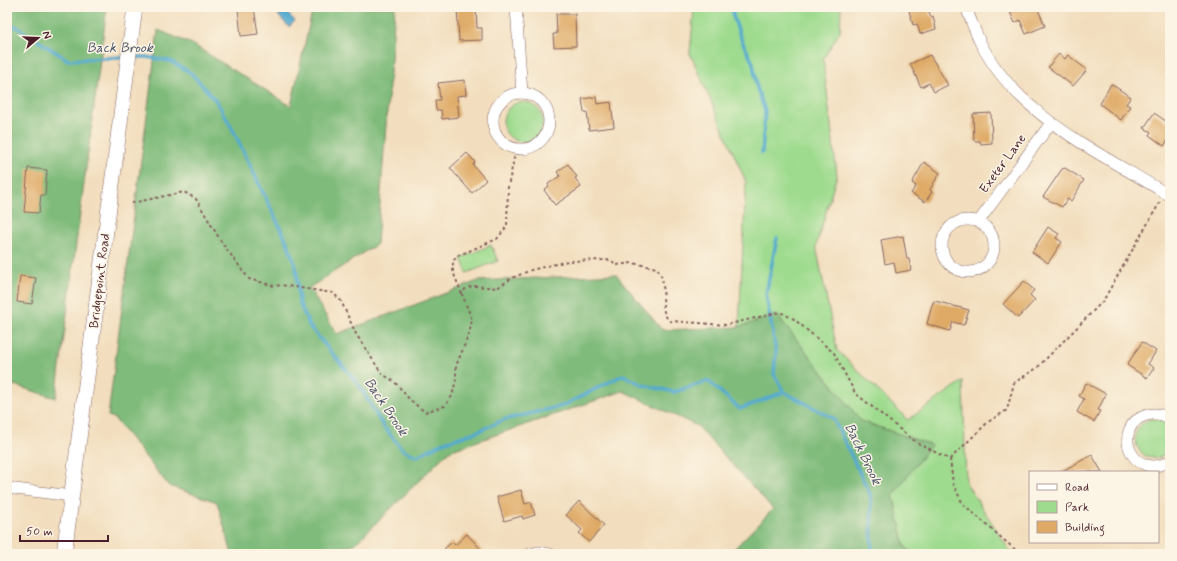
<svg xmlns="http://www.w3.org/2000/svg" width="1177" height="561" font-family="Mynerve,sans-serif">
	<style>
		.green { fill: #9fdb8f; stroke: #747d5d }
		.forest { fill: #7fbb7a; stroke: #646d52 }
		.water { fill: #52aacf; stroke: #4e647d }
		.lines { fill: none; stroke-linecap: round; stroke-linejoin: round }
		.stream { stroke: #52aacf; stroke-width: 3.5 }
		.building { fill: #dfaa66 }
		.street-casing { stroke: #85625e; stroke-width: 12 }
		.secondary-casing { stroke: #85625e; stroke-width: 16 }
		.path { stroke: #85625e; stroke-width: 2; stroke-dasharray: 3 3; stroke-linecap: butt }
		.street { stroke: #fff; stroke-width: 11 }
		.secondary { stroke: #fff; stroke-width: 15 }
		.labels { text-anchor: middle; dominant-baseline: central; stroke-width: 3; stroke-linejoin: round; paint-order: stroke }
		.street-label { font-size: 13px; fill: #4a1f2b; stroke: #fcf5e5 }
		.water-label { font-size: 14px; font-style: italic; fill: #4d576d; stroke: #fcf5e5 }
	</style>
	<rect width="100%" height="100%" fill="#fcf5e5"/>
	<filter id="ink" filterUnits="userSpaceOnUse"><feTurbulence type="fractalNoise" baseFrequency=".025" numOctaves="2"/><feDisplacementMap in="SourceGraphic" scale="8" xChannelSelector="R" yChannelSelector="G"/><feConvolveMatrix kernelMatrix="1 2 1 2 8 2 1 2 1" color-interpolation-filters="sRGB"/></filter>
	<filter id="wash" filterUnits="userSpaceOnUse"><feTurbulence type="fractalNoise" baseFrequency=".012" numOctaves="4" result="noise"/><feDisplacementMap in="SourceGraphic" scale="16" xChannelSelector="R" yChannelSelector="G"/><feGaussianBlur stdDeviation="0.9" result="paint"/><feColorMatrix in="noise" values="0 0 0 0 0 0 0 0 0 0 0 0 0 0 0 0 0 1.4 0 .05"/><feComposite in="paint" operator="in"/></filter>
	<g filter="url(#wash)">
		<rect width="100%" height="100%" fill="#f2debe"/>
		<g class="green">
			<polygon points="686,7 841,7 840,32 823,59 837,175 816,246 837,350 908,420 963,381 966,483 1012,554 914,554 905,547 893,495 930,445 861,421 777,315 739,327 746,182 690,53 694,9"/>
			<circle cx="523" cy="122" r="20"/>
			<polygon points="491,245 498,261 467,273 461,258"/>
			<path d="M1150,419c8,-1 15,1 20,7v25c-24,24 -53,-18 -20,-32z"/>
		</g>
		<g class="forest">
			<polygon points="7,7 107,7 56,398 7,383"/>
			<polygon points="313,7 395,7 377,244 309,288 337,334 478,281 616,274 662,330 739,327 777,315 861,421 931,445 893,495 905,547 914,554 729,554 773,509 697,426 623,391 449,451 356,543 330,554 232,554 217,502 169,486 114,418 108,416 158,30 192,44 291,106"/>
		</g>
		<polygon class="water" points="283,9 295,21 289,27 278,15"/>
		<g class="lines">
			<g class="stream">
				<polyline points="733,7 733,16 742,41 753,63 757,88 765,111 762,153"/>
				<polyline points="7,27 15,26 68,60 124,57"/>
				<polyline points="132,57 146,57 170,61 191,73 217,102 234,132 288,244 296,267 299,302 310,327 359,385 383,426 403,450 417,456 442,443 479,431 503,420 562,406 623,375 643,385 674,392 708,381 740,409 784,392 833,418 871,496 872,554"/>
				<polyline points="777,238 766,294 776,352 774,374 784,392"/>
			</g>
		</g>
		<g id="blocks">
			<g class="building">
				<polygon points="254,7 258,34 241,36 238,9"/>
				<polygon points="457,7 476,7 477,28 482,28 482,40 459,41"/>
				<polygon points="908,7 927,7 931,17 933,16 936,29 920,34 917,24 913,25"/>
				<polygon points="1021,7 1037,7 1045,26 1026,34 1020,20 1015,23 1010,12"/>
				<polygon points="556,14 575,14 576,46 554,47 553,34 557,34"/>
				<polygon points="1059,54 1065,59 1068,55 1087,70 1073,86 1048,67"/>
				<polygon points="930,55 948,85 934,92 929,83 921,87 910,64"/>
				<polygon points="465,80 466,95 457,96 459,117 442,119 441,110 436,110 435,100 440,100 438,83"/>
				<polygon points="1111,84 1131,97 1126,104 1130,106 1121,120 1100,104"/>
				<polygon points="596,97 597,104 611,102 614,127 589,130 587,112 584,112 582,99"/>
				<polygon points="991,113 992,143 981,144 980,141 974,141 973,114"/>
				<polygon points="1154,113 1170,124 1170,137 1164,146 1149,135 1151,132 1144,128"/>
				<polygon points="467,153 475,162 473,165 486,180 472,193 450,168"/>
				<polygon points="924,162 940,173 933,184 930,190 932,192 925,202 911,193 916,186 912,183"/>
				<polygon points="568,164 577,177 575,178 581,187 555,205 544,190 549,186 548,184 560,176 557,172"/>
				<polygon points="28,168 47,170 45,195 41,195 39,213 24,212"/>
				<polygon points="1065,168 1084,180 1071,201 1067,199 1062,207 1043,197 1062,169"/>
				<polygon points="1048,227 1059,234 1056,238 1062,242 1048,263 1032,252"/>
				<polygon points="903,236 907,259 909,259 911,270 896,273 894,262 885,264 881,240"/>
				<polygon points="20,276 36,278 32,304 17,302"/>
				<polygon points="1024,281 1034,290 1030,295 1035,300 1018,318 1003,304"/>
				<polygon points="935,301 969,310 964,325 953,322 950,331 927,324 933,302"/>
				<polygon points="1142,342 1156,351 1148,364 1154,368 1147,378 1127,365"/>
				<polygon points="1086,383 1106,394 1098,410 1100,411 1094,422 1077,412 1084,399 1079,396"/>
				<polygon points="1092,455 1102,472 1060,472"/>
				<polygon points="521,490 525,504 531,502 535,515 523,519 522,516 504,521 497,497"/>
				<polygon points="579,501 604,525 589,542 579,533 582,530 566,515"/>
				<polygon points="467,534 485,554 446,554 448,552 444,549 452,542 455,545"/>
			</g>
		</g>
	</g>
	<g filter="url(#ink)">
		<use href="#blocks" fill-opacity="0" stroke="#85625e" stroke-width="1"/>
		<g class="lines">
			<g class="street-casing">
				<g id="street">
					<polyline points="516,7 522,93"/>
					<path d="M967,7c1,9 6,17 9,26 34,81 124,119 194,163"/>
					<circle cx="521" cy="121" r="28"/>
					<circle cx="968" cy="246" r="26"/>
					<polyline points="979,221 1051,123"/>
					<path d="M1170,419c-7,-5 -15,-6 -23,-4 -37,10 -16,68 23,46"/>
					<polyline points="7,488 72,496"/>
					<polyline points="529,554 538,552 550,554"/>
				</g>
			</g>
			<g class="secondary-casing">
				<polyline id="secondary" points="64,554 135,7"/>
			</g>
			<g class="path">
				<path d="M132,203l52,-11 12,7 26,44 27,36 26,7 6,-1 52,8 8,8 15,33 26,40 12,7 16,19 15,12 20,-6 7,-10 4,-16v-14l13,-32 3,-14 -10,-26 4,-6 8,-2 23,2 15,-10 19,-8 37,-9 38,-1 6,1 5,4 15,-2 25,5c3,5 6,11 6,17 2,13 -4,27 7,36l56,4 54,-13 14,7 40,34 21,40 62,50c13,5 21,12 33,16"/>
				<polyline points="462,294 453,272 453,261 457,256 497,239 507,226 508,187 516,149"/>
				<polyline points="950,459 988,422 1007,410 1014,383 1037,368 1103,301 1160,202"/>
				<polyline points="950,459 953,484 963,504 1020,554"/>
			</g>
			<use href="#street" class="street"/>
			<use href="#secondary" class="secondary"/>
		</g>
	</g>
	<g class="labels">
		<g class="street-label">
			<text transform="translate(1003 164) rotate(-54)">Exeter Lane</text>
			<text transform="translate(100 281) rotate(-83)">Bridgepoint Road</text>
		</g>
		<g class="water-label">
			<text x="120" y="48">Back Brook</text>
			<text transform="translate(386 407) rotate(56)">Back Brook</text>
			<text transform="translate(863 454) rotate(64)">Back Brook</text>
		</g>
	</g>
	<rect width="1177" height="561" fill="none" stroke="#fcf5e5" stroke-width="24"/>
	<rect x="1029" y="471" width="130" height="72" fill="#fcf5e5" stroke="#b59f9b"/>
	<rect x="1037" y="484" width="20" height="6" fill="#ffffff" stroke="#b59f9b"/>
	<text x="1065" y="491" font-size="12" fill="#4a1f2b">Road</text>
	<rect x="1037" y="501" width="20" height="12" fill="#9fdb8f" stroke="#b59f9b"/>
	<text x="1065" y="511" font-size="12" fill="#4a1f2b">Park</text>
	<rect x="1037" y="521" width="20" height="12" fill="#dfaa66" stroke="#b59f9b"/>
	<text x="1065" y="531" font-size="12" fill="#4a1f2b">Building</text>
	<g transform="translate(38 38) rotate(71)" stroke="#fcf5e5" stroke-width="3" paint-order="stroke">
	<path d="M0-3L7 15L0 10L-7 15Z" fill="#4a1f2b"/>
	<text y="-6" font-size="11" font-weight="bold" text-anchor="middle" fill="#4a1f2b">N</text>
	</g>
	<path d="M20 535v6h88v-6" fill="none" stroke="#4a1f2b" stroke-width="2"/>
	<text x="26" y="535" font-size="12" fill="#4a1f2b" stroke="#fcf5e5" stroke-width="3" paint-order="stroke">50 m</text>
</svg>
